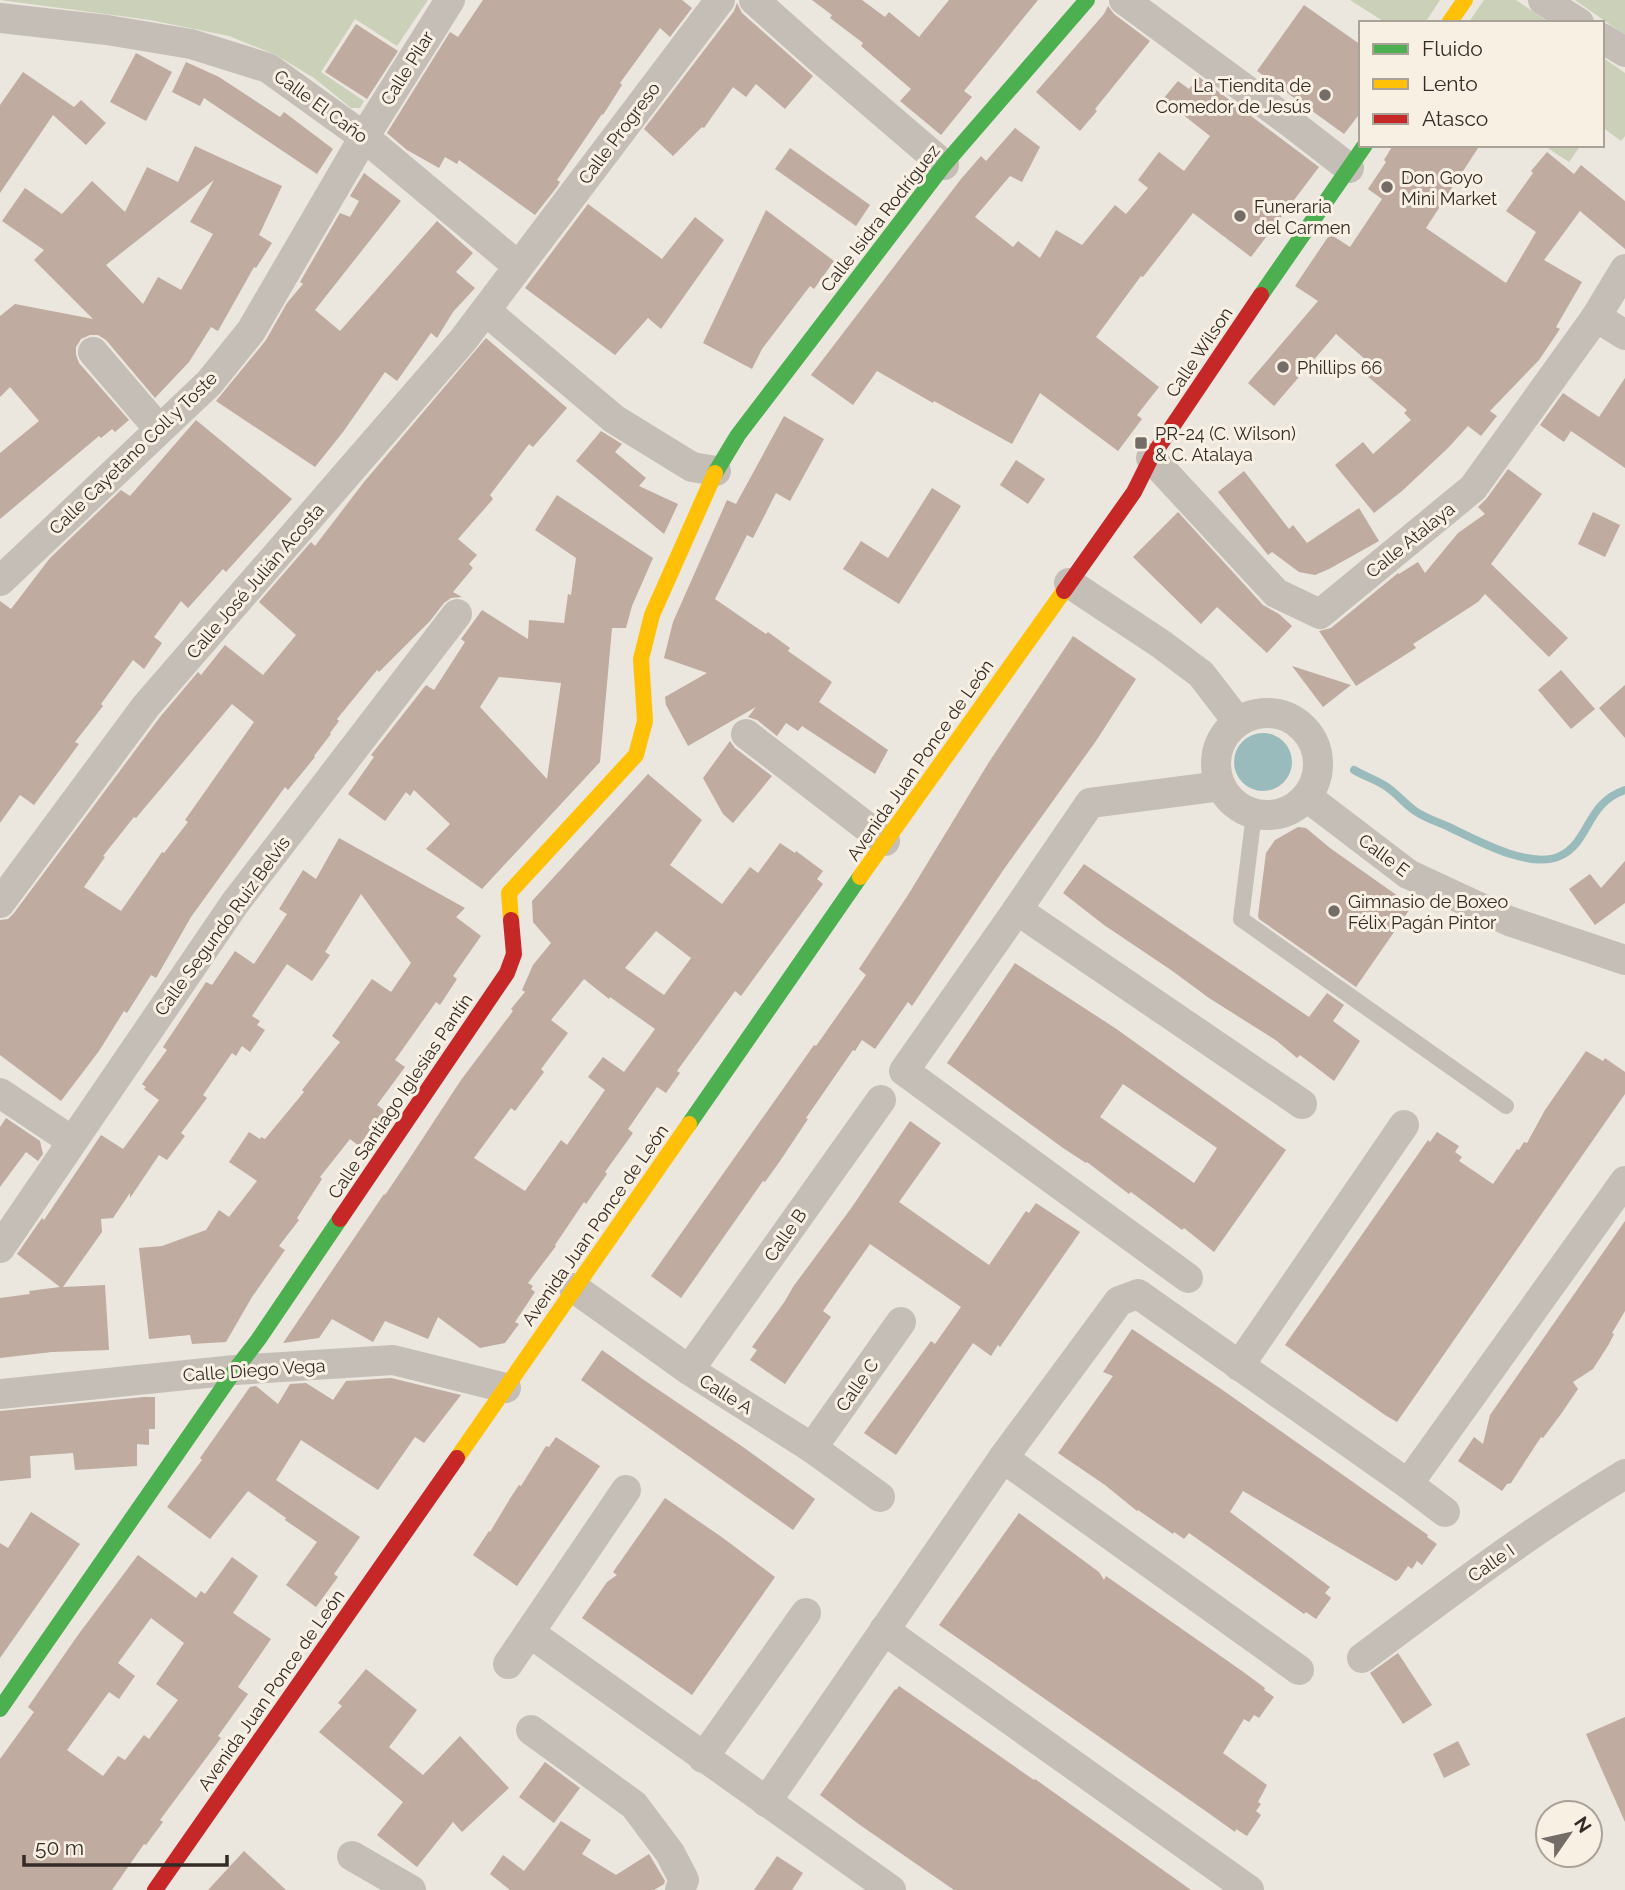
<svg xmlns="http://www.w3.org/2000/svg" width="1625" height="1890" font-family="Raleway,sans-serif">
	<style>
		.green { fill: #cbd1b8 }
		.water { fill: #9abbbc }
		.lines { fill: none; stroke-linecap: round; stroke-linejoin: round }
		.stream { stroke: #9abbbc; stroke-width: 8 }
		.building { fill: #bfab9f; fill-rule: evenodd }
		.lane { stroke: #c4beb7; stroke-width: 16 }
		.street { stroke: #c4beb7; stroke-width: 30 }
		.fast { stroke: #4caf50; stroke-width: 16 }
		.slow { stroke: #ffc107; stroke-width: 16 }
		.jam { stroke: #c62828; stroke-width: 16 }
		.poi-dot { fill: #746c66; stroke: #f9f0e4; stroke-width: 2.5 }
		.labels { text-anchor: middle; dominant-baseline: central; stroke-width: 6; stroke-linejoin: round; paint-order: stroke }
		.street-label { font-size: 18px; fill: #342b26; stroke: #f9f0e4 }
		.poi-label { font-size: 18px; fill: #342b26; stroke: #f9f0e4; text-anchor: start }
	</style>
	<rect width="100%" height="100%" fill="#ebe6de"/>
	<g class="green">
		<polygon points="0,0 428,0 397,46 355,19 321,72 364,101 360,108 351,108 314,78 276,55 229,36 150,20"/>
		<polygon points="1350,0 1440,0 1425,23 1386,23"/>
		<polygon points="1484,0 1516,0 1550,23 1468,23"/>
		<polygon points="1575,0 1625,0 1625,35"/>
		<polygon points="1602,57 1625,73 1625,136 1621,141 1602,127"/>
		<polygon points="1543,145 1581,145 1569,162"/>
	</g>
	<circle class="water" cx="1263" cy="762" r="29"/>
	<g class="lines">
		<path class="stream" d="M1354,770c10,6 23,10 33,17 10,7 18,17 28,24 10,7 23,11 34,16 27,13 81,43 111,29 30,-14 26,-53 65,-66"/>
	</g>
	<g class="building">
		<polygon points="483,0 682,0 692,8 670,37 660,28 620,83 622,85 603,115 602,114 557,180 560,182 557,187 535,215 459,160 457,164 445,157 439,168 407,150 387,133 450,32 458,37"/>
		<polygon points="812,0 862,0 885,17 889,12 919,37 949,0 1038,0 964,91 972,97 941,135 900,101 911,89 861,46 863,43 830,18 832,15"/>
		<polygon points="737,3 742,13 813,76 785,109 756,84 746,97 733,87 704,128 702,127 673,156 644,129 734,11"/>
		<polygon points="1304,5 1361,45 1361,112 1344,134 1257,71"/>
		<polygon points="1108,6 1114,14 1150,41 1095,109 1097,111 1080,131 1036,92 1104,14"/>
		<polygon points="356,24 398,51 367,99 325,72"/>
		<polygon points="136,53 172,72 146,121 110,102"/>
		<polygon points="186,62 219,77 280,117 284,112 333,149 317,174 204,98 200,106 172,92"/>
		<polygon points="23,72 74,107 81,100 106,123 86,145 53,115 0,193 0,105"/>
		<polygon points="1199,77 1319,167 1251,257 1193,213 1143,277 1141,276 1096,337 1159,387 1137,415 1142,419 1118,451 1040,393 1012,444 934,401 933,403 877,371 853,405 811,375 961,179 981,156 986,161 1015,128 1040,147 1022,182 1010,176 975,217 1013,247 1018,241 1040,258 1056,230 1082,245 1115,205 1126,214 1148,188 1138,180 1159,152 1184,171 1210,136 1163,99 1178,81 1189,89"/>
		<polygon points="1393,145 1480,145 1426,228 1506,283 1536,232 1506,211 1533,173 1531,171 1547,152 1574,174 1581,165 1625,201 1625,249 1580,211 1544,260 1582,282 1556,327 1560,329 1539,360 1490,411 1497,416 1481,436 1468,426 1448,448 1402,491 1374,513 1335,465 1363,442 1373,454 1411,420 1404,413 1407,410 1366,375 1373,366 1336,334 1274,406 1248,383 1318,301 1295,286 1330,234 1350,247 1382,199 1368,189 1386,162 1384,160"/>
		<path d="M195,146l87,40 -23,49 13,8 -16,25 -2,-1 -36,64 -7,-4 -22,35 -34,36 -49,-58 -8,-5h-8l-9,4 -5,8v8l3,8 50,57 -14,12 -3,-3 -11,9 -2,-2 -99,83v-66l39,-32 -29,-34 -10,10v-81l15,-12 78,15 -59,-59 10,-10 -42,-29 23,-33 37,26 30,-33 33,31 22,-45 31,15zM214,180l-24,42 23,12 -32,56 -23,-13 -15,27 -37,-39z"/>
		<polygon points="790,148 870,205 856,226 775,169"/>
		<polygon points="364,173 401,201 315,310 340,331 437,221 473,253 456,272 475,288 453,312 437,338 431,333 397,381 385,372 343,432 315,467 216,401 266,340 287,303 303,284 300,282 340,213 350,217 359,201 350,196"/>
		<polygon points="588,204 662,259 695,217 724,240 661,329 648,318 615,355 525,288"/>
		<polygon points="766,210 834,261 814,289 810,286 762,349 752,369 703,343"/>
		<path d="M486,338l81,70 -34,39 -4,-3 -39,51 3,4 -35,40 19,16 -8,9 4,4 -20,24 9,5 -11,1 -7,5 -14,18 -51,51 -2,-2 -40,49 2,2 -9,12 1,1 -17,22 1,1 -27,33 -3,-3 -94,130 -35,61 -5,-3 -24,38 -3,-2 -25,40 -38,50 -61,-46v-135l8,-1 6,-6 146,-196 38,-45 3,3 24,-30 38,30 33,-40 -37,-33 52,-60 4,4 49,-64zM232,704l22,18 -69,98 3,2 -24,31 -2,-1 -41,59 -37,-24 21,-30 -2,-1 31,-39 2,1z"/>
		<polygon points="1625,378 1625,468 1571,431 1564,442 1540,425 1563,393 1599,417"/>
		<polygon points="784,416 824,439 790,501 776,493 753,538 747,535 715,599 766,634 768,632 790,648 788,651 832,682 819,702 888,750 875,774 802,726 798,731 786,723 777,736 757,720 748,717 756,707 688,746 666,705 665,697 707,673 664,658 673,622 727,500 736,504"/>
		<polygon points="196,420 292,499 226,572 223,569 188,608 181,601 154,637 162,643 144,669 133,660 101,704 103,706 75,742 79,744 34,805 20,795 0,823 0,601 11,609 50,558 121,490 130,496"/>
		<polygon points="601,431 622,444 615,452 646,478 639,486 678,504 664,534 576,461"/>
		<polygon points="1016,460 1045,479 1028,504 1000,485"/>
		<polygon points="1508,469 1542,494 1491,564 1568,638 1549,657 1485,594 1478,602 1413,644 1416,648 1356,686 1319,631 1331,628 1398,573 1399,574 1418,562 1425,573 1458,533 1485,514 1478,507 1487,498"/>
		<polygon points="1244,471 1289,529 1293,525 1307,543 1359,508 1379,541 1329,569 1315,575 1299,572 1272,552 1268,555 1218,492"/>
		<polygon points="932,488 961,506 899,604 843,569 861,541 888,558"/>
		<path d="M557,495l96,63 -21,48 -6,22h-14l-12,134 -118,127 -56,-40 24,-25 -36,-34 -4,6 -4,-4 -21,29 -37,-27 26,-37 -3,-2 55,-70 8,5 31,-48 -4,-3 21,-29 46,29 1,-19 35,3 4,-29 3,1 5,-37 -41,-28zM499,677l62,6 -14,96 -67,-72z"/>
		<polygon points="1178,512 1263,605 1279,614 1292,626 1267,653 1217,607 1201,624 1133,557"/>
		<polygon points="1593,512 1620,525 1605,557 1578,544"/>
		<polygon points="1073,636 1136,679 1096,741 1004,869 912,1006 908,1002 875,1049 862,1040 855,1051 853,1050 806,1118 808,1119 780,1161 765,1182 763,1181 681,1298 651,1276 814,1045 816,1046 866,975 859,969 908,895 989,762"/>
		<polygon points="1292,666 1351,685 1323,707"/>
		<polygon points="1561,670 1595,709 1571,729 1538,690"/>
		<polygon points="1625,685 1625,738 1599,708"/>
		<polygon points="730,741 735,748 772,776 733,823 723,814 703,778"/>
		<path d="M648,774l54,46 -32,45 52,39 28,-37 8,6 22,-30 15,10 1,-2 27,20 -6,8 6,5 -82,112 -6,-5 -58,80 3,2 -14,20 -9,-6 -29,42 5,4 -28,39 2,2 -21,30 -2,-2 -29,43 1,1 -28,37 5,3 -2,3 4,3 -20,30 4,2 -14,19 -25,5 -42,-31 -10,22 -43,-18 -12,21 -41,-23 -13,19 -36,5 101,-149 1,1 21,-31 55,-84 52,-69 -2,-2 14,-17 -3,-2 11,-25 18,-22 -18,-21 -1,-21zM656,931l35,27 -27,37 -39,-27zM584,979l25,20 1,-2 45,32 -31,43 -21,-15 -15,20 17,13 -38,55 -6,-5 -36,51 -51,-33 37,-50 4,3 29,-39 -3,-3 27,-36 -17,-13z"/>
		<polygon points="1298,827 1306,828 1330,848 1412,906 1356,987 1259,919 1258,916 1266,853 1275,840"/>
		<polygon points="339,838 465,908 456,917 481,936 453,976 457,979 440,1005 436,1002 395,1060 405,1067 377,1105 385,1111 359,1146 350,1139 320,1177 322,1179 297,1218 299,1220 279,1246 285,1250 252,1297 226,1342 192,1344 190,1335 149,1339 139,1248 162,1246 206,1230 219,1210 229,1217 257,1181 229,1162 249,1132 260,1139 261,1137 265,1139 304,1092 302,1090 340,1042 332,1036 372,979 391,992 411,963 361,894 325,952 330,955 312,981 287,964 252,1016 260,1021 257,1025 265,1030 250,1052 242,1046 236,1056 232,1053 203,1095 207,1098 181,1133 185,1136 167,1160 159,1155 130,1198 130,1193 113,1218 101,1219 102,1232 63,1287 105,1285 109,1350 52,1352 0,1358 0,1298 30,1294 29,1291 60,1287 17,1254 42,1218 44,1220 101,1135 123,1149 159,1100 144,1089 146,1087 142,1084 167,1050 163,1047 206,982 212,985 235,951 254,964 287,914 279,909 303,870 316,879"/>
		<polygon points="1625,861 1625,903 1595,925 1569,889 1590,874 1601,888"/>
		<polygon points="1084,864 1309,1017 1327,993 1344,1005 1333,1021 1360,1041 1334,1081 1300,1055 1297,1058 1277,1041 1209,998 1171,970 1104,925 1063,893"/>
		<path d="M1015,963l100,65 171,122 -72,102 -30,-24 -2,2 -51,-38 -2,2 -42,-32 -1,1 -23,-15 -116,-85zM1123,1084l94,64 -23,35 -94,-66z"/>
		<polygon points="1586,1051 1603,1061 1605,1058 1625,1072 1625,1094 1397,1422 1385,1415 1285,1345 1428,1140 1430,1142 1437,1132 1459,1146 1455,1152 1462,1157 1459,1161 1493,1184 1517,1149 1519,1150 1524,1142 1527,1143 1545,1110"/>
		<polygon points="6,1118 40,1141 43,1154 38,1161 26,1152 0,1187 0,1127"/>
		<polygon points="910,1121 941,1143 899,1202 989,1265 1026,1211 1029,1213 1036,1203 1080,1232 1000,1347 998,1345 991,1356 973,1343 896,1455 864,1433 931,1341 935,1344 961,1307 870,1244 823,1311 831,1317 785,1384 750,1360 757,1350 752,1347 785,1301 793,1287 852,1207"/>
		<polygon points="1625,1221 1625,1311 1612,1333 1614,1334 1609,1344 1593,1369 1573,1382 1578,1389 1561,1414 1543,1438 1541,1437 1511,1483 1507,1484 1502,1491 1458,1461 1474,1437 1483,1444 1490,1415"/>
		<polygon points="1132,1329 1224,1391 1428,1535 1427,1537 1437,1544 1422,1565 1417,1561 1412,1569 1408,1566 1399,1579 1396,1581 1243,1491 1230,1512 1330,1587 1325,1593 1331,1598 1316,1619 1306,1612 1304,1614 1189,1533 1184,1539 1174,1532 1173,1534 1138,1510 1137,1511 1105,1485 1058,1453 1113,1376 1103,1372"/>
		<polygon points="602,1350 644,1380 743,1447 815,1499 793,1530 581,1380"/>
		<polygon points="391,1378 461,1395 424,1443 415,1437 378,1490 301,1440 276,1480 360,1537 334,1574 338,1577 316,1607 286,1585 317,1542 285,1520 286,1518 248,1491 210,1539 167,1507 202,1460 200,1458 250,1387 256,1386 278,1404 290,1384 306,1383 333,1400 346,1381"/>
		<polygon points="144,1397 155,1397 155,1429 149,1429 149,1445 137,1444 137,1466 75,1470 73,1453 30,1456 31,1478 0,1481 0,1411"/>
		<polygon points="556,1437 600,1466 517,1586 473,1555 489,1531 490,1532 511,1497 519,1485 521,1486 546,1446 549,1447"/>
		<polygon points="665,1498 723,1538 775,1577 692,1695 582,1618 607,1582 617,1575 613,1572"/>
		<polygon points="31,1512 80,1544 0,1658 0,1543 8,1548"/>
		<polygon points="1019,1513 1099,1572 1104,1580 1106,1576 1242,1671 1265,1688 1264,1690 1274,1697 1259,1718 1254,1715 1249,1722 1244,1719 1223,1753 1267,1785 1258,1802 1261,1804 1256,1811 1261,1815 1247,1836 1236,1829 1235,1832 1207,1812 939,1625"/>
		<path d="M138,1555l58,43 5,-7 4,3 27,-37 26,19 -25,37 38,26 -33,48 10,7 -30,42 3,2 -61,82 3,2 -17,23 -2,-1 -32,46h-112v-131l34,-47 -6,-5 50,-72zM151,1618l33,25 -28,41 22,16 -29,39 -5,-4 -19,25 -7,-4 -15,20 -36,-26 42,-58 10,7 16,-23 -17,-13z"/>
		<polygon points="1398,1653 1432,1705 1403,1724 1370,1673"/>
		<polygon points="366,1669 417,1710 389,1747 423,1775 460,1736 509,1788 462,1832 453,1822 417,1867 377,1835 403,1802 319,1732 342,1706 338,1703"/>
		<polygon points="899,1686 1034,1780 1035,1779 1191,1890 954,1890 860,1825 820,1795 895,1689 896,1690"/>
		<polygon points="1625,1717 1625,1822 1586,1734"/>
		<polygon points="1458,1741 1470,1765 1444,1778 1433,1754"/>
		<polygon points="545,1762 580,1788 554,1823 519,1797"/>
		<polygon points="561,1821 591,1840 582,1854 616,1875 649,1854 665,1881 664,1884 654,1890 510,1890 490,1874 503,1855 524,1871"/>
		<polygon points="244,1851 286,1890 208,1890"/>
		<polygon points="777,1856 803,1873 792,1890 754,1890"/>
	</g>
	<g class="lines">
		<polyline class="lane" points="1254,814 1241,919 1506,1106"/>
		<g class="street">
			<polyline points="754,0 818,57 944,165"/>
			<polyline points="1124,0 1287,120 1349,168"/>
			<polyline points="1543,0 1579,23"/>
			<polyline points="0,18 107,30 191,44 268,68 364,137 518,266"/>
			<polyline points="1602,38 1625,52"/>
			<polyline points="486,311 614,419 692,467 716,471"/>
			<polyline points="1596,317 1625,335"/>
			<polyline points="93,352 159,429"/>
			<polyline points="1151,458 1276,593 1320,614 1473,488 1596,317 1625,269"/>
			<polyline points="0,581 209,383 251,331 364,137 450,0"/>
			<polyline points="1069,583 1161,644 1201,674 1238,722"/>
			<circle cx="1267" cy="764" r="51"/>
			<polyline points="746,734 885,841"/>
			<polyline points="1307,797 1408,874 1509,921 1625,960"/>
			<polyline points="0,903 146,706 463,340 720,0"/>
			<polyline points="1017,910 1302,1104"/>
			<polyline points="0,1093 72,1141"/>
			<polyline points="0,1248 235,903 457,614"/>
			<polyline points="1188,1278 904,1071 1017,910 1090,803 1221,786"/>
			<polyline points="574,1288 689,1370 812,1448 880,1497"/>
			<polyline points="1239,1366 1404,1125"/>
			<polyline points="689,1370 881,1100"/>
			<polyline points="0,1394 235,1370 393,1360 506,1388"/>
			<polyline points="812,1448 901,1322"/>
			<polyline points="1003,1458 1299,1670"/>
			<polyline points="1408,1484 1445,1512"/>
			<polyline points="884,1630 1249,1890"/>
			<polyline points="530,1633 891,1890"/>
			<path d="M1362,1658c86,-64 171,-129 263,-184"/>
			<polyline points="508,1664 626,1490"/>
			<polyline points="531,1730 634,1805 670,1853 684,1880 680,1890"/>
			<polyline points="703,1758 806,1613"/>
			<polyline points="766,1802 1003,1458 1119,1301 1138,1294 1408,1484 1625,1181"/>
			<polyline points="352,1856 411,1890"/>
		</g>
		<g class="fast">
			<polyline points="1261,295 1365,145"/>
			<polyline points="715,473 738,435 944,165 1087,0"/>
			<polyline points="689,1124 860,877"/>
			<polyline points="0,1709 235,1370 258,1340 340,1219"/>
		</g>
		<g class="slow">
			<polyline points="1449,23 1465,0"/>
			<polyline points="860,877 1064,591"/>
			<polyline points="511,920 509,893 636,755 645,721 641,659 652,615 715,473"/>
			<polyline points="457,1458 689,1124"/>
		</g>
		<g class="jam">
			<polyline points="1064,591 1134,492 1151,458 1261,295"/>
			<polyline points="340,1219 507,973 514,954 511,920"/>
			<polyline points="155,1890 457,1458"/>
		</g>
	</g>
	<g class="poi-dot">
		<circle cx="1325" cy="95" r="7"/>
		<circle cx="1387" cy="187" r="7"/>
		<circle cx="1240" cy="216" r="7"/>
		<circle cx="1283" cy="367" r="7"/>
		<rect x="1134" y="436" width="14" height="14" rx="3.5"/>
		<circle cx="1334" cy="911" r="7"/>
	</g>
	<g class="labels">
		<g class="street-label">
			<text transform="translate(407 68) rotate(-58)">Calle Pilar</text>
			<text transform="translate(321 106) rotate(36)">Calle El Caño</text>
			<text transform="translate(619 133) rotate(-53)">Calle Progreso</text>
			<text transform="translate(880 218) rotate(-52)">Calle Isidra Rodríguez</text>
			<text transform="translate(1199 352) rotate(-56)">Calle Wilson</text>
			<text transform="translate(133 453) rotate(-44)">Calle Cayetano Coll y Toste</text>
			<text transform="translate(1410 540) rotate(-39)">Calle Atalaya</text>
			<text transform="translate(255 581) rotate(-49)">Calle José Julián Acosta</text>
			<text transform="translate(920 760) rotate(-55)">Avenida Juan Ponce de León</text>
			<text transform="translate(1384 855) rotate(37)">Calle E</text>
			<text transform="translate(222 926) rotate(-54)">Calle Segundo Ruiz Belvis</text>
			<text transform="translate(400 1096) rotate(-56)">Calle Santiago Iglesias Pantín</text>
			<text transform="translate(595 1225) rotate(-55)">Avenida Juan Ponce de León</text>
			<text transform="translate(785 1235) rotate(-55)">Calle B</text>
			<text transform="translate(254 1370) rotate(-4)">Calle Diego Vega</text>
			<text transform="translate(857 1385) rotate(-55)">Calle C</text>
			<text transform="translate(726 1394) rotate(32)">Calle A</text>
			<text transform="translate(1491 1563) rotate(-35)">Calle I</text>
			<text transform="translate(271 1690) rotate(-55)">Avenida Juan Ponce de León</text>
		</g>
		<g class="poi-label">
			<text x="1311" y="85" text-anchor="end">La Tiendita de<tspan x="1311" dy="21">Comedor de Jesús</tspan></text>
			<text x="1401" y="177">Don Goyo<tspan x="1401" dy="21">Mini Market</tspan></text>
			<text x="1254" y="206">Funeraria<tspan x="1254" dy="21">del Carmen</tspan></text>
			<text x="1297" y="367">Phillips 66</text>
			<text x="1155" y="433">PR-24 (C. Wilson)<tspan x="1155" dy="21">&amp; C. Atalaya</tspan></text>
			<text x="1348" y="901">Gimnasio de Boxeo<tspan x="1348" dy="21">Félix Pagán Pintor</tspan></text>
		</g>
	</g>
	<rect x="1359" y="21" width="245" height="126" fill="#f9f0e4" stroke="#aaa198" stroke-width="2"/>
	<rect x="1373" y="44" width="35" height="10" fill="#4caf50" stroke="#aaa198" stroke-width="2"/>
	<text x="1422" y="56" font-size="21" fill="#342b26">Fluido</text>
	<rect x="1373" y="79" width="35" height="10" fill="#ffc107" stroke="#aaa198" stroke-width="2"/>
	<text x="1422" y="91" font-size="21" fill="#342b26">Lento</text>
	<rect x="1373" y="114" width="35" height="10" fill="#c62828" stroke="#aaa198" stroke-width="2"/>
	<text x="1422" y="126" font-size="21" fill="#342b26">Atasco</text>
	<g transform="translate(1569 1834) rotate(56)"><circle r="33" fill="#f9f0e4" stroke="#aaa198" stroke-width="2"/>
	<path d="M0-5L12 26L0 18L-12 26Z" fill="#746c66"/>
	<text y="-10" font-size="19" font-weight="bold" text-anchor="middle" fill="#342b26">N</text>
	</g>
	<path d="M24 1855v10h203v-10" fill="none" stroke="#342b26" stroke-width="3.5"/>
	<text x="35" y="1855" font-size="21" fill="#342b26" stroke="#f9f0e4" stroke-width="5" paint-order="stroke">50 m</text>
</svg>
